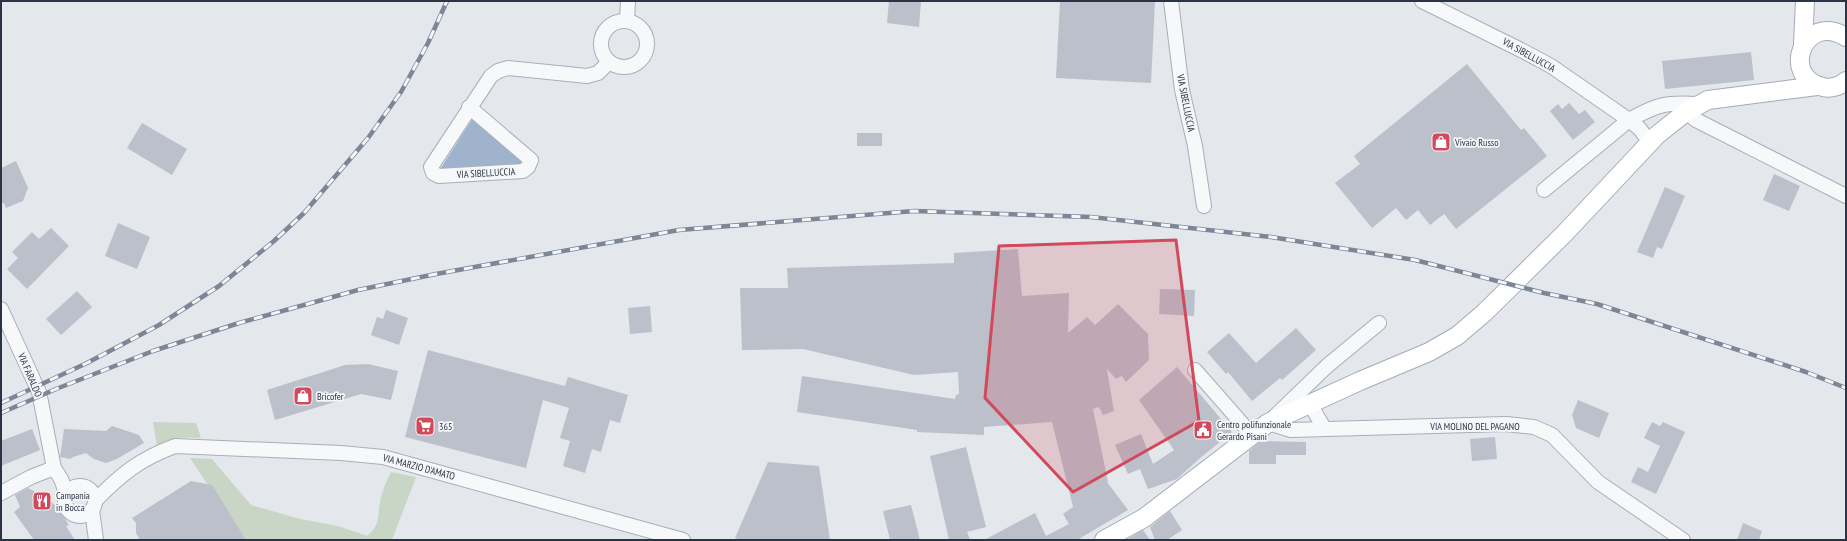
<svg xmlns="http://www.w3.org/2000/svg" width="1847" height="541" font-family="'PT Sans Narrow',sans-serif">
	<style>
		.green { fill: #c9d6c5 }
		.water { fill: #9fb4cc }
		.building { fill: #bbc0ca }
		.lines { fill: none; stroke-linecap: round; stroke-linejoin: round }
		.minor-casing { stroke: #a9aeb7; stroke-width: 16 }
		.major-casing { stroke: #a3abb8; stroke-width: 20 }
		.minor { stroke: #f7f8fa; stroke-width: 14 }
		.major { stroke: #fff; stroke-width: 18 }
		.rail-casing { stroke: #7d8696; stroke-width: 4.5 }
		.rail { stroke: #f4f6f9; stroke-width: 3; stroke-dasharray: 9; stroke-linecap: butt }
		.marked { fill: #d1495b; fill-opacity: 0.2; stroke: #d1495b; stroke-width: 3; stroke-linejoin: round }
		.labels { text-anchor: middle; dominant-baseline: central; stroke-width: 3.5; stroke-linejoin: round; paint-order: stroke }
		.street-label { font-size: 10px; fill: #2b3445; stroke: #f4f6f9 }
		.poi-label { font-size: 10px; fill: #2b3445; stroke: #f4f6f9; text-anchor: start }
	</style>
	<rect width="100%" height="100%" fill="#e4e7ec"/>
	<g class="green">
		<path d="M153,422l43,1 5,15c-17,-1 -29,-1 -44,8z"/>
		<path d="M190,458l22,1 39,46 49,14 38,7 29,10c14,-12 10,-18 13,-34 2,-11 6,-20 11,-30l25,5 -24,63h-147z"/>
	</g>
	<polygon class="water" points="473,118 526,163 524,168 439,171"/>
	<g class="building">
		<polygon points="889,1 921,1 919,27 887,23"/>
		<polygon points="1060,1 1155,1 1151,83 1056,78"/>
		<polygon points="1751,52 1754,80 1665,89 1662,61"/>
		<polygon points="1467,64 1521,130 1524,128 1547,156 1456,229 1444,214 1430,225 1418,210 1406,220 1396,208 1372,228 1335,183 1360,164 1354,156"/>
		<polygon points="1569,103 1579,114 1585,110 1595,122 1573,140 1550,111 1558,104 1562,109"/>
		<polygon points="142,123 187,149 172,175 127,148"/>
		<rect x="857" y="133" width="25" height="13"/>
		<polygon points="16,161 28,188 23,201 6,208 4,203 1,204 1,168"/>
		<polygon points="1774,174 1800,186 1789,211 1763,200"/>
		<polygon points="1665,187 1685,196 1662,249 1657,247 1653,258 1637,252"/>
		<polygon points="118,223 150,237 137,269 105,256"/>
		<polygon points="51,228 69,246 27,289 7,269 18,258 12,252 32,232 39,239"/>
		<polygon points="1018,249 1022,296 1069,293 1068,333 1087,317 1095,325 1118,304 1148,334 1149,360 1126,382 1122,376 1116,379 1107,369 1114,411 1103,415 1099,407 1093,409 1108,482 1107,482 1128,510 1077,540 984,540 1035,513 1046,536 1069,524 1063,514 1073,507 1052,422 984,427 984,435 917,432 917,430 797,412 802,376 955,399 956,395 959,394 958,372 914,375 803,349 742,350 740,288 788,288 787,268 954,263 954,253"/>
		<polygon points="1160,289 1195,290 1194,316 1159,314"/>
		<polygon points="77,291 92,307 61,335 46,319"/>
		<polygon points="650,306 652,332 630,334 628,308"/>
		<polygon points="386,310 408,318 399,345 371,335 377,317 383,319"/>
		<polygon points="1296,328 1316,350 1282,380 1280,378 1252,401 1228,372 1226,374 1207,352 1229,333 1256,363"/>
		<polygon points="428,350 565,386 568,377 628,395 620,423 610,420 601,452 592,449 585,473 563,466 570,441 560,438 569,408 543,400 526,468 405,437"/>
		<polygon points="368,364 398,371 391,400 361,394 275,420 267,390 345,365"/>
		<polygon points="1177,367 1232,432 1199,459 1177,479 1148,489 1140,469 1128,474 1115,445 1141,434 1153,464 1174,450 1139,400"/>
		<polygon points="1578,400 1609,413 1599,438 1576,428 1572,415"/>
		<polygon points="1652,422 1660,426 1663,422 1685,432 1656,494 1631,482 1638,467 1648,472 1660,446 1644,438"/>
		<polygon points="112,426 139,435 144,443 117,459 106,463 94,459 86,453 73,457 70,459 60,457 64,429 106,431"/>
		<polygon points="32,429 40,450 1,466 1,441"/>
		<polygon points="1495,437 1497,459 1472,461 1470,439"/>
		<polygon points="1261,441 1306,442 1306,455 1276,455 1276,464 1249,464 1249,451"/>
		<polygon points="966,447 986,527 967,532 970,540 949,540 930,456"/>
		<polygon points="768,462 819,466 830,540 741,540 735,538"/>
		<polygon points="191,481 212,485 246,540 140,540 136,533 136,523 132,518"/>
		<polygon points="28,488 47,498 57,507 69,525 66,526 75,540 34,540 14,512 20,507 15,495"/>
		<polygon points="911,505 920,540 890,540 883,511"/>
		<polygon points="1170,511 1182,530 1167,540 1155,540 1150,527"/>
		<polygon points="1743,523 1762,531 1759,540 1737,540"/>
		<polygon points="1143,530 1150,540 1126,540"/>
	</g>
	<g class="lines">
		<g class="minor-casing">
			<g id="minor">
				<polyline points="1171,1 1182,90 1195,146 1204,206"/>
				<polyline points="1422,1 1521,50 1551,66 1629,120 1639,128 1650,142"/>
				<polyline points="627,21 628,1"/>
				<circle cx="624" cy="44" r="23"/>
				<polyline points="469,107 531,160 528,167 523,171 439,176 433,173 431,167 491,76 498,71 508,68 587,76 598,73 609,62"/>
				<polyline points="1686,112 1696,120 1846,196"/>
				<path d="M1544,190l85,-70c27,-15 37,-18 67,-16"/>
				<polyline points="1,309 39,392 54,468 61,479 67,495"/>
				<polyline points="1379,323 1327,366 1268,423 1291,430 1506,424 1534,427 1552,435 1598,482 1683,540"/>
				<polyline points="1195,370 1252,435"/>
				<polyline points="1310,404 1324,428"/>
				<circle cx="80" cy="501" r="15"/>
				<polyline points="1,493 31,477 54,468"/>
				<path d="M95,501c26,-27 45,-42 80,-55l166,7 42,4 300,83"/>
				<polyline points="92,510 96,540"/>
			</g>
		</g>
		<g class="major-casing">
			<g id="major">
				<path d="M1846,37c-42,-26 -67,40 -23,50 8,2 17,-1 23,-6"/>
				<polyline points="1803,44 1805,1"/>
				<polyline points="1104,540 1144,518 1268,423 1360,381 1429,352 1457,336 1484,313 1564,234 1657,135 1686,112 1708,100 1817,86"/>
			</g>
		</g>
		<use href="#minor" class="minor"/>
		<use href="#major" class="major"/>
		<g class="rail-casing">
			<g id="rail">
				<polyline points="1,403 87,363 159,325 219,286 274,241 304,213 368,138 401,92 428,43 447,1"/>
				<polyline points="1,413 56,389 153,351 239,323 358,290 436,274 679,230 914,211 1091,217 1271,237 1415,260 1544,293 1597,304 1806,372 1846,388"/>
			</g>
		</g>
		<use href="#rail" class="rail"/>
	</g>
	<path class="marked" d="M1176,240l23,181 -126,71 -88,-94 14,-152z"/>
	<defs>
		<g id="shop-square" transform="scale(1)"><rect x="-9" y="-9" width="18" height="18" rx="4" fill="#d1495b" stroke="#f4f6f9"/><path d="M-5-2.5h2.3a2.7 3.5 0 0 1 5.4 0H5L5.5 6h-11ZM-1.5-2.5h3a1.5 2.3 0 0 0-3 0Z" fill="#fff"/></g>
		<g id="supermarket-square" transform="scale(1)"><rect x="-9" y="-9" width="18" height="18" rx="4" fill="#d1495b" stroke="#f4f6f9"/><path d="M-6-5.5h2.5l.6 2H6L4.5 2H-2.5L-4.4-4H-6ZM-1.5 3.2a1.3 1.3 0 1 0 .1 0ZM3 3.2a1.3 1.3 0 1 0 .1 0Z" fill="#fff"/></g>
		<g id="civic-square" transform="scale(1)"><rect x="-9" y="-9" width="18" height="18" rx="4" fill="#d1495b" stroke="#f4f6f9"/><path d="M-.6-6.5H3V-4.5H.6V-3L4-1V1h2V6H-6V1h2V-1L-.6-3ZM-1.2 2.5V6h2.4V2.5Z" fill="#fff"/></g>
		<g id="restaurant-square" transform="scale(1)"><rect x="-9" y="-9" width="18" height="18" rx="4" fill="#d1495b" stroke="#f4f6f9"/><path d="M-5-6h1v4h1v-4h1v4h1v-4h1v5L-1.5 .5V6h-2V.5L-5-1ZM5-6V6H3V1.5H1.5Q1.5-4 5-6Z" fill="#fff"/></g>
	</defs>
	<g fill-rule="evenodd">
		<use href="#shop-square" x="1441" y="142"/>
		<use href="#shop-square" x="303" y="396"/>
		<use href="#supermarket-square" x="425" y="426"/>
		<use href="#civic-square" x="1203" y="430"/>
		<use href="#restaurant-square" x="42" y="501"/>
	</g>
	<g class="labels">
		<g class="street-label">
			<text transform="translate(1529 55) rotate(29)">VIA SIBELLUCCIA</text>
			<text transform="translate(1186 103) rotate(79)">VIA SIBELLUCCIA</text>
			<text transform="translate(486 173) rotate(-3)">VIA SIBELLUCCIA</text>
			<text transform="translate(30 375) rotate(67)">VIA FARALDO</text>
			<text x="1475" y="426">VIA MOLINO DEL PAGANO</text>
			<text transform="translate(419 467) rotate(15)">VIA MARZIO D'AMATO</text>
		</g>
		<g class="poi-label">
			<text x="1455" y="142">Vivaio Russo</text>
			<text x="317" y="396">Bricofer</text>
			<text x="1217" y="424">Centro polifunzionale<tspan x="1217" dy="12">Gerardo Pisani</tspan></text>
			<text x="439" y="426">365</text>
			<text x="56" y="495">Campania<tspan x="56" dy="12">in Bocca</tspan></text>
		</g>
	</g>
	<rect width="1847" height="541" fill="none" stroke="#2b3445" stroke-width="4"/>
</svg>
